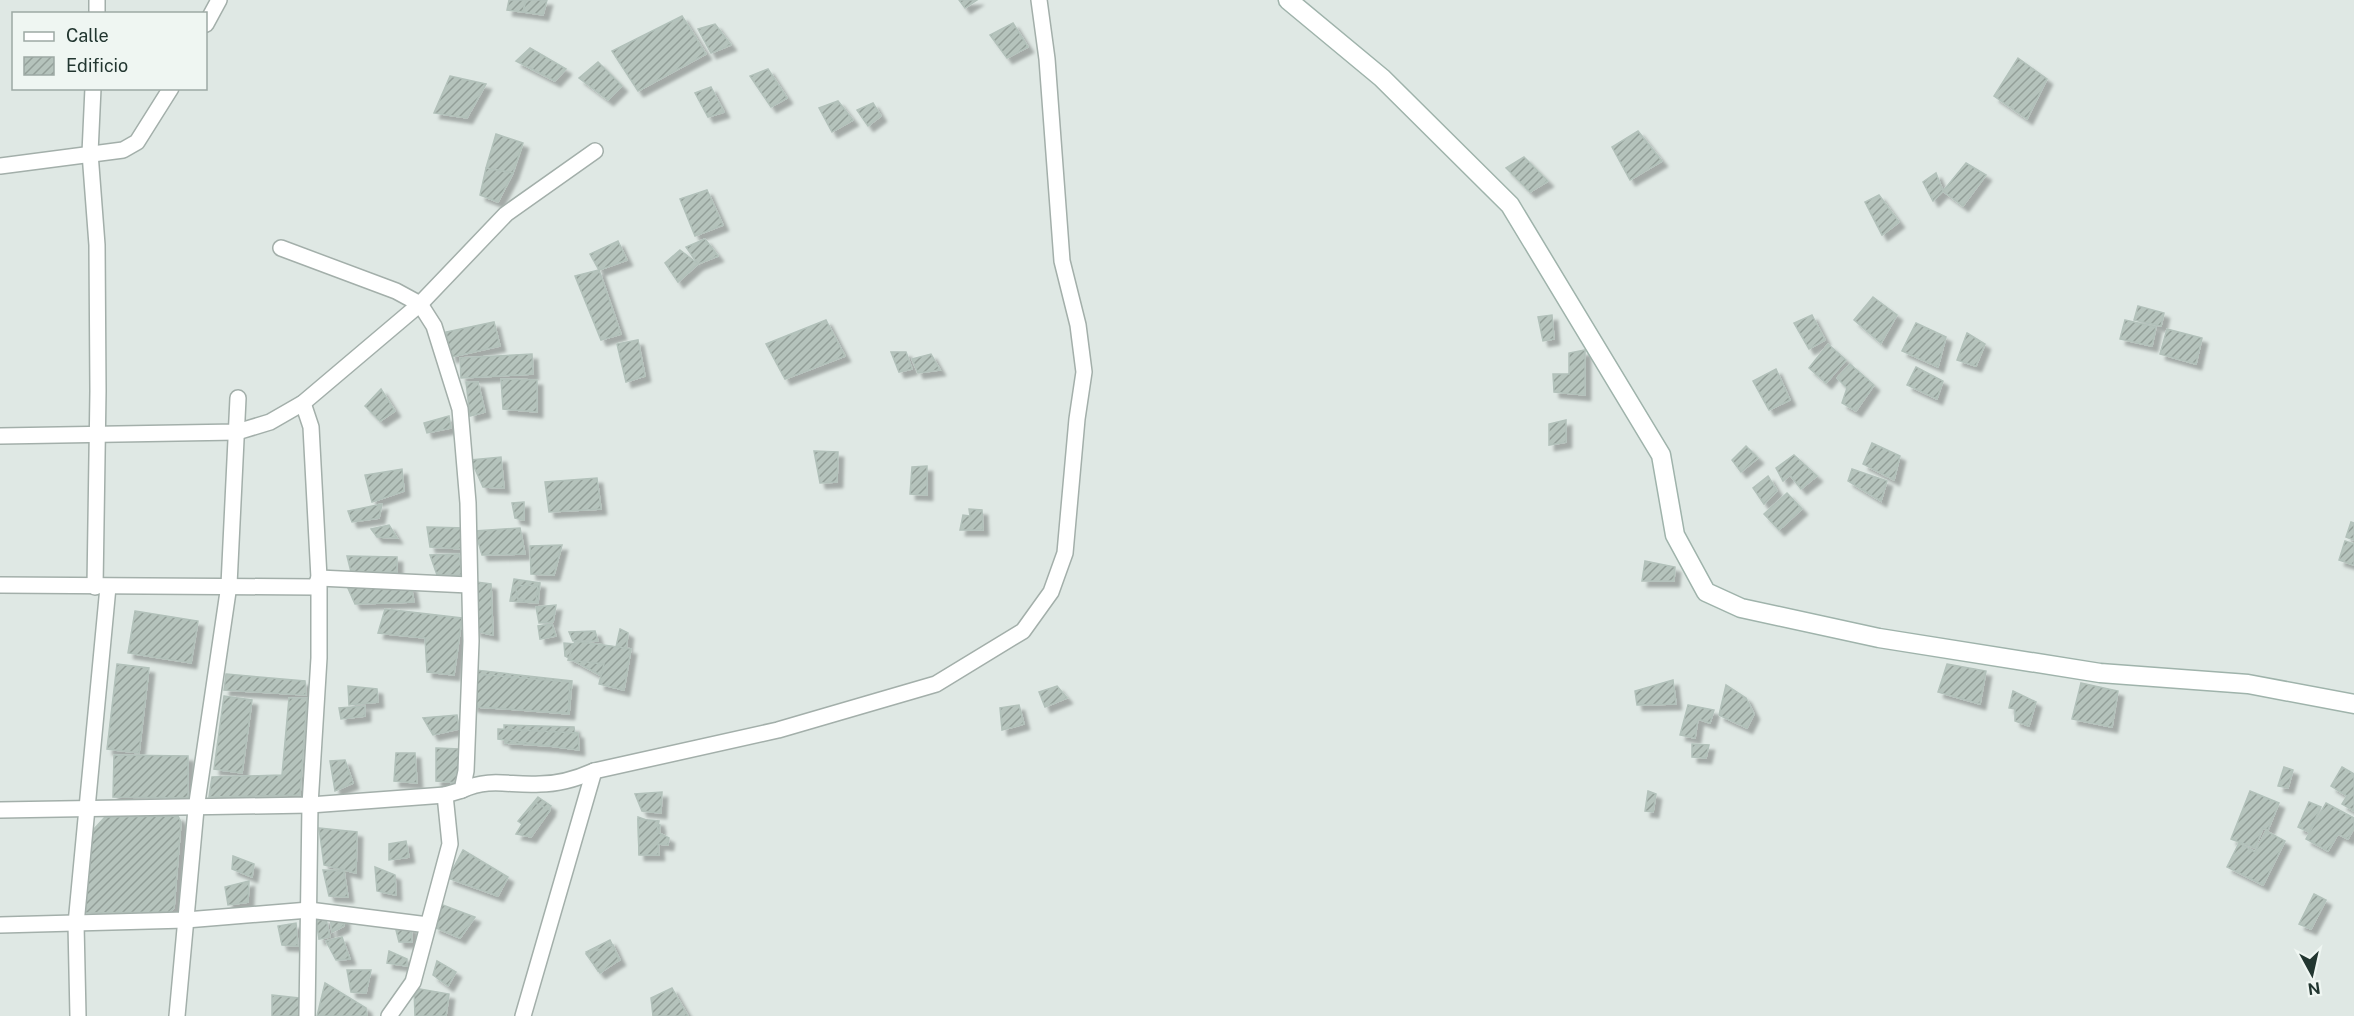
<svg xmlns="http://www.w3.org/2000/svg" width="2354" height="1016" font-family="'Public Sans',sans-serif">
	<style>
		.building { fill: url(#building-hatch); stroke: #b2c1ba; stroke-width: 1.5; filter: url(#shadow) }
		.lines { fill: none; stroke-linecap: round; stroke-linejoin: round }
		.street-casing { stroke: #a3afaa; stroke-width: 18 }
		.secondary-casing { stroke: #9fb3ab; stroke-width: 21 }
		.street { stroke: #fff; stroke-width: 15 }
		.secondary { stroke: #fff; stroke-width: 18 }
	</style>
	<defs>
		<pattern id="building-hatch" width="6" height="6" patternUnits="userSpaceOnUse" patternTransform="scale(1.5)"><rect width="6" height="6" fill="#b5c3bc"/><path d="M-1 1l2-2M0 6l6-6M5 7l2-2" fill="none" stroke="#939f99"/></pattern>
		<filter id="shadow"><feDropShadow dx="5.5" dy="5.5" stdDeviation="1.5" flood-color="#0004"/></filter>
	</defs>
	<rect width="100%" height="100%" fill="#dfe8e4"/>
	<g class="building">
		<polygon points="509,0 526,0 523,12 507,10"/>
		<polygon points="526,0 547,0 543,15 523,12"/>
		<polygon points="959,0 977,0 965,8"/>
		<polygon points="682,16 706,54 638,91 612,51"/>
		<polygon points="1013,23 1028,47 1007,58 990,35"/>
		<polygon points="715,24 731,45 711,53 698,29"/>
		<polygon points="530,48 566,69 555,81 516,61"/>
		<polygon points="2018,58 2047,79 2027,119 1994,96"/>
		<polygon points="598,62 622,86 608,100 579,78"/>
		<polygon points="768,69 787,98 771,107 750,76"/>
		<polygon points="450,76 486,84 467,118 434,113"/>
		<polygon points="711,87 724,112 708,117 695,93"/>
		<polygon points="838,101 853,120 832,132 819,108"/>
		<polygon points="873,103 881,116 868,126 857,110"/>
		<polygon points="1638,131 1662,161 1630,180 1612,147"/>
		<polygon points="496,134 523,143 513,173 486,168"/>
		<polygon points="1524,157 1548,181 1530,192 1506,168"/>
		<polygon points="1966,163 1986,175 1963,206 1943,191"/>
		<polygon points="486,168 513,173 498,202 480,195"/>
		<polygon points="1936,173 1943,191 1933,201 1923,182"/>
		<polygon points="707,190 723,225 695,236 680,199"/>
		<polygon points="1879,195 1899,222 1882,235 1865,202"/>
		<polygon points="705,239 718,256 698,264 686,247"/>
		<polygon points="618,241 627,260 599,270 590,254"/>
		<polygon points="680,250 698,264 678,282 665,263"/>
		<polygon points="599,270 621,334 601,340 575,276"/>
		<polygon points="1873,297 1897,315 1881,343 1854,320"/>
		<polygon points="2138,306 2164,313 2161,326 2134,320"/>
		<polygon points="1552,315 1554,339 1543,341 1538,317"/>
		<polygon points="1812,315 1825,340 1809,349 1794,323"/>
		<polygon points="826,320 845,356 785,379 766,344"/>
		<polygon points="2125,320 2156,327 2152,346 2120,339"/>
		<polygon points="494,322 500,346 451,357 446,332"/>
		<polygon points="1916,323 1946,337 1938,367 1902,351"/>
		<polygon points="2167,329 2202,338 2196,364 2160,354"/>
		<polygon points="1967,333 1985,344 1976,366 1957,360"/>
		<polygon points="638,340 645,376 626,382 617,344"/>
		<polygon points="1828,344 1846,360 1826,383 1809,368"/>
		<polygon points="1585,350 1585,395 1554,392 1553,374 1569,374 1569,353"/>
		<polygon points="891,352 906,352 912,369 899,372"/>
		<polygon points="532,354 533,374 461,378 460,358"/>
		<polygon points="931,354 940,370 918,373 912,359"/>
		<polygon points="1850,364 1874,385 1856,411 1842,403 1847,388 1837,378"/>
		<polygon points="1916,367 1943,381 1937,399 1907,385"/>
		<polygon points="1776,369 1790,400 1769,410 1753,381"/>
		<polygon points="501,379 537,380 537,412 503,409"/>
		<polygon points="466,382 478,382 485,412 470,416"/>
		<polygon points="381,389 395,411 380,421 365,406"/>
		<polygon points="449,416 451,428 427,433 424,423"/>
		<polygon points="1566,420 1566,442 1549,445 1549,424"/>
		<polygon points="1872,443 1900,456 1894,480 1863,464"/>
		<polygon points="1746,446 1758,458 1741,472 1732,460"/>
		<polygon points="814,451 838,452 837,482 820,483"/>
		<polygon points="1794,455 1817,476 1801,489 1790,475 1783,481 1776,468"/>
		<polygon points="501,457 504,488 483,487 471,460"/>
		<polygon points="927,466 927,495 910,494 912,467"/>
		<polygon points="402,469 404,491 372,502 365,475"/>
		<polygon points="1852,469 1887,481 1881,501 1848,481"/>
		<polygon points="1768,476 1777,491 1764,504 1753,488"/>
		<polygon points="597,478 601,509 549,512 545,482"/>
		<polygon points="1787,493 1802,509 1779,530 1764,514"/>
		<polygon points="524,502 524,520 515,518 512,503"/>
		<polygon points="382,504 379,518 352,522 348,511"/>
		<polygon points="969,509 982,510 983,530 960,530 963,515 970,516"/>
		<polygon points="2351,522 2354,523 2354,540 2346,537"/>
		<polygon points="389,525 397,538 377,537 371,529"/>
		<polygon points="427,527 466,528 465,549 430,547"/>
		<polygon points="520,528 525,554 482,555 475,531"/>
		<polygon points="2345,541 2354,544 2354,565 2339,560"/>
		<polygon points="562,545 554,575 531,574 530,546"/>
		<polygon points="459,554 462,575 437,575 430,555"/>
		<polygon points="347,556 397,557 397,572 351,572"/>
		<polygon points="1645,561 1675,567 1674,581 1642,581"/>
		<polygon points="514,579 540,583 538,603 510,601"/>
		<polygon points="476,582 491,584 493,635 475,631"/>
		<polygon points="538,585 536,602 518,599 515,586"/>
		<polygon points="347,586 411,586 414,602 355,604"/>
		<polygon points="556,605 553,622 539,623 536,607"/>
		<polygon points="385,609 462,618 454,675 427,672 425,638 378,633"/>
		<polygon points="135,611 198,621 191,663 128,653"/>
		<polygon points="552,624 556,636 540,639 538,626"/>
		<polygon points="620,629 628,633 622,687 565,656 564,643 616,647"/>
		<polygon points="595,631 598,641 573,641 569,632"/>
		<polygon points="575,641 631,649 624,690 599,684 604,664 568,660"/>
		<polygon points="117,664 149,668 139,753 107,749"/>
		<polygon points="1947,664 1986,671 1980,704 1938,692"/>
		<polygon points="475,670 572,681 569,714 472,706"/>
		<polygon points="226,674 305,681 306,695 224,690"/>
		<polygon points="476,674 570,682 568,713 476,707"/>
		<polygon points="1673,680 1676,704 1637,705 1635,691"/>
		<polygon points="2081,683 2118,691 2112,727 2072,719"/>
		<polygon points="1726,685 1746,698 1754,714 1747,728 1719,715"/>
		<polygon points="348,686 377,689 378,702 349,705"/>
		<polygon points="1057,686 1067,698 1045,707 1039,692"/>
		<polygon points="2013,691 2036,702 2029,726 2015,721 2015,709 2009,708"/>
		<polygon points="224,696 252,700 242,773 214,769"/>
		<polygon points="289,698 307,698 300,795 209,797 212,777 282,775"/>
		<polygon points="1019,705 1024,724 1002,730 1000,708"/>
		<polygon points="1688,705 1714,710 1710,723 1698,719 1695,738 1680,735"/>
		<polygon points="365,706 365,716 341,719 339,708"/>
		<polygon points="457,715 459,729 433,735 423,718"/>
		<polygon points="504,725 574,727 577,748 505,743"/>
		<polygon points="498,729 578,733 579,750 498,739"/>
		<polygon points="1692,744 1709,745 1706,758 1692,757"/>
		<polygon points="436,748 460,749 457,783 436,781"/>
		<polygon points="396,753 415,753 417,783 394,781"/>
		<polygon points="114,755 188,756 188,798 113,797"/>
		<polygon points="345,760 353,783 335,791 330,761"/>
		<polygon points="2284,767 2293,770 2288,788 2278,786"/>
		<polygon points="2342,767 2354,774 2354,811 2342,804 2347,796 2331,786"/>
		<polygon points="1648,791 1656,794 1653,812 1645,811"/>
		<polygon points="2250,791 2279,803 2268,830 2263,828 2255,848 2231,839"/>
		<polygon points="662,792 661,813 642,811 635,794"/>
		<polygon points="538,797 551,806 532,831 518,821"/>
		<polygon points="2309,802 2321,807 2309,832 2298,827"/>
		<polygon points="535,803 550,810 531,837 516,834"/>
		<polygon points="2326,803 2354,818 2354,828 2348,839 2338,834 2328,851 2306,839"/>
		<polygon points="178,816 181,822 174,908 169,912 85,913 93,830 105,817"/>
		<polygon points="638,817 660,825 658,853 639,854"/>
		<polygon points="638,819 659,821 657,832 669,838 668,845 658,844 659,855 639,855"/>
		<polygon points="319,828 357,832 356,873 324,865"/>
		<polygon points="2266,831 2285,841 2263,885 2227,867 2239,843 2255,852"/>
		<polygon points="406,841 409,857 389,860 389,844"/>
		<polygon points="463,850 508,877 498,896 448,878"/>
		<polygon points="233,856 254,864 252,877 232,869"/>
		<polygon points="375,867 395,875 396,895 377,891"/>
		<polygon points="323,870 344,871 348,897 329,896"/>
		<polygon points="249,881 248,902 228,905 225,887"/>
		<polygon points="2314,894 2326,900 2311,929 2299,924"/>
		<polygon points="440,904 475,917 460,938 434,927"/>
		<polygon points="330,917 344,918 344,926 332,932"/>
		<polygon points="316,919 326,919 330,937 319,939"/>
		<polygon points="296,923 298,946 282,945 278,926"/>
		<polygon points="395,926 411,927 412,942 399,942"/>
		<polygon points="342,937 350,959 336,960 326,941"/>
		<polygon points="610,940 620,960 598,971 586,952"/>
		<polygon points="613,945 619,960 600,973 586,954"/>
		<polygon points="389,951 407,959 407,966 387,963"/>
		<polygon points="437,961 456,972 448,986 433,975"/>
		<polygon points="347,970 371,970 366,993 351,992"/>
		<polygon points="325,983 366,1008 367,1016 317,1016"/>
		<polygon points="414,988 449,994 446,1016 415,1016"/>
		<polygon points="672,988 688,1016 653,1016 651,998"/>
		<polygon points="272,995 299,998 300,1016 272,1016"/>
	</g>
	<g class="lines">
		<g class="street-casing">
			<g id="street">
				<polyline points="97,14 97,0"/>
				<polyline points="206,24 219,0"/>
				<polyline points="93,88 90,153 97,245 98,391 95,587"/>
				<polyline points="0,166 123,150 137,142 171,88"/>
				<polyline points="281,248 396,291 420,304 434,326 460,409 468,503 471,641 466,771 462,790 445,795 450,844 413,982 389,1016"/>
				<polyline points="303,403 311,427 319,578 319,658 310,805 307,1016"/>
				<polyline points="0,436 237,432 270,422 303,403 420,304 506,214 595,151"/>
				<polyline points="0,585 315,587 319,578 469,585"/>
				<path d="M462,790c29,-13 48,-4 78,-6 20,0 36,-5 54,-13l184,-41 158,-46 87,-53 28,-39 14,-39 12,-134 7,-47 -6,-47 -16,-64 -15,-202 -8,-59"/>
				<polyline points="0,810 310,805 445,795"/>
				<polyline points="0,925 186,920 309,910 428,925"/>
				<polyline points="78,1016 76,924 108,587"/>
				<polyline points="177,1016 196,809 229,585 238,398"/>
				<polyline points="523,1016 594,771"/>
			</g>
		</g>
		<g class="secondary-casing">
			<polyline id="secondary" points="1288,0 1382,78 1510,205 1661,455 1675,535 1706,592 1741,608 1879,638 2100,673 2248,684 2354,704"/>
		</g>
		<use href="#street" class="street"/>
		<use href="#secondary" class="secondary"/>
	</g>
	<rect x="12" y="12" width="195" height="78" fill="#eff6f2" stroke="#9da9a4" stroke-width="1.5"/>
	<rect x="24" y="32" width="30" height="9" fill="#ffffff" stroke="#9da9a4" stroke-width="1.5"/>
	<text x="66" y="42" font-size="18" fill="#223630">Calle</text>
	<rect x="24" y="57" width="30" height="18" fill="url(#building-hatch)" stroke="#9da9a4" stroke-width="1.5"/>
	<text x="66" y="72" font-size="18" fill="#223630">Edificio</text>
	<g transform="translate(2312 974) rotate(172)" stroke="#eff6f2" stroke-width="4.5" paint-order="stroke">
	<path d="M0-4.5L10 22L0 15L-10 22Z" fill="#223630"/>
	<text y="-9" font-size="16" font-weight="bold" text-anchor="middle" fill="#223630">N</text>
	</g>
</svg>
